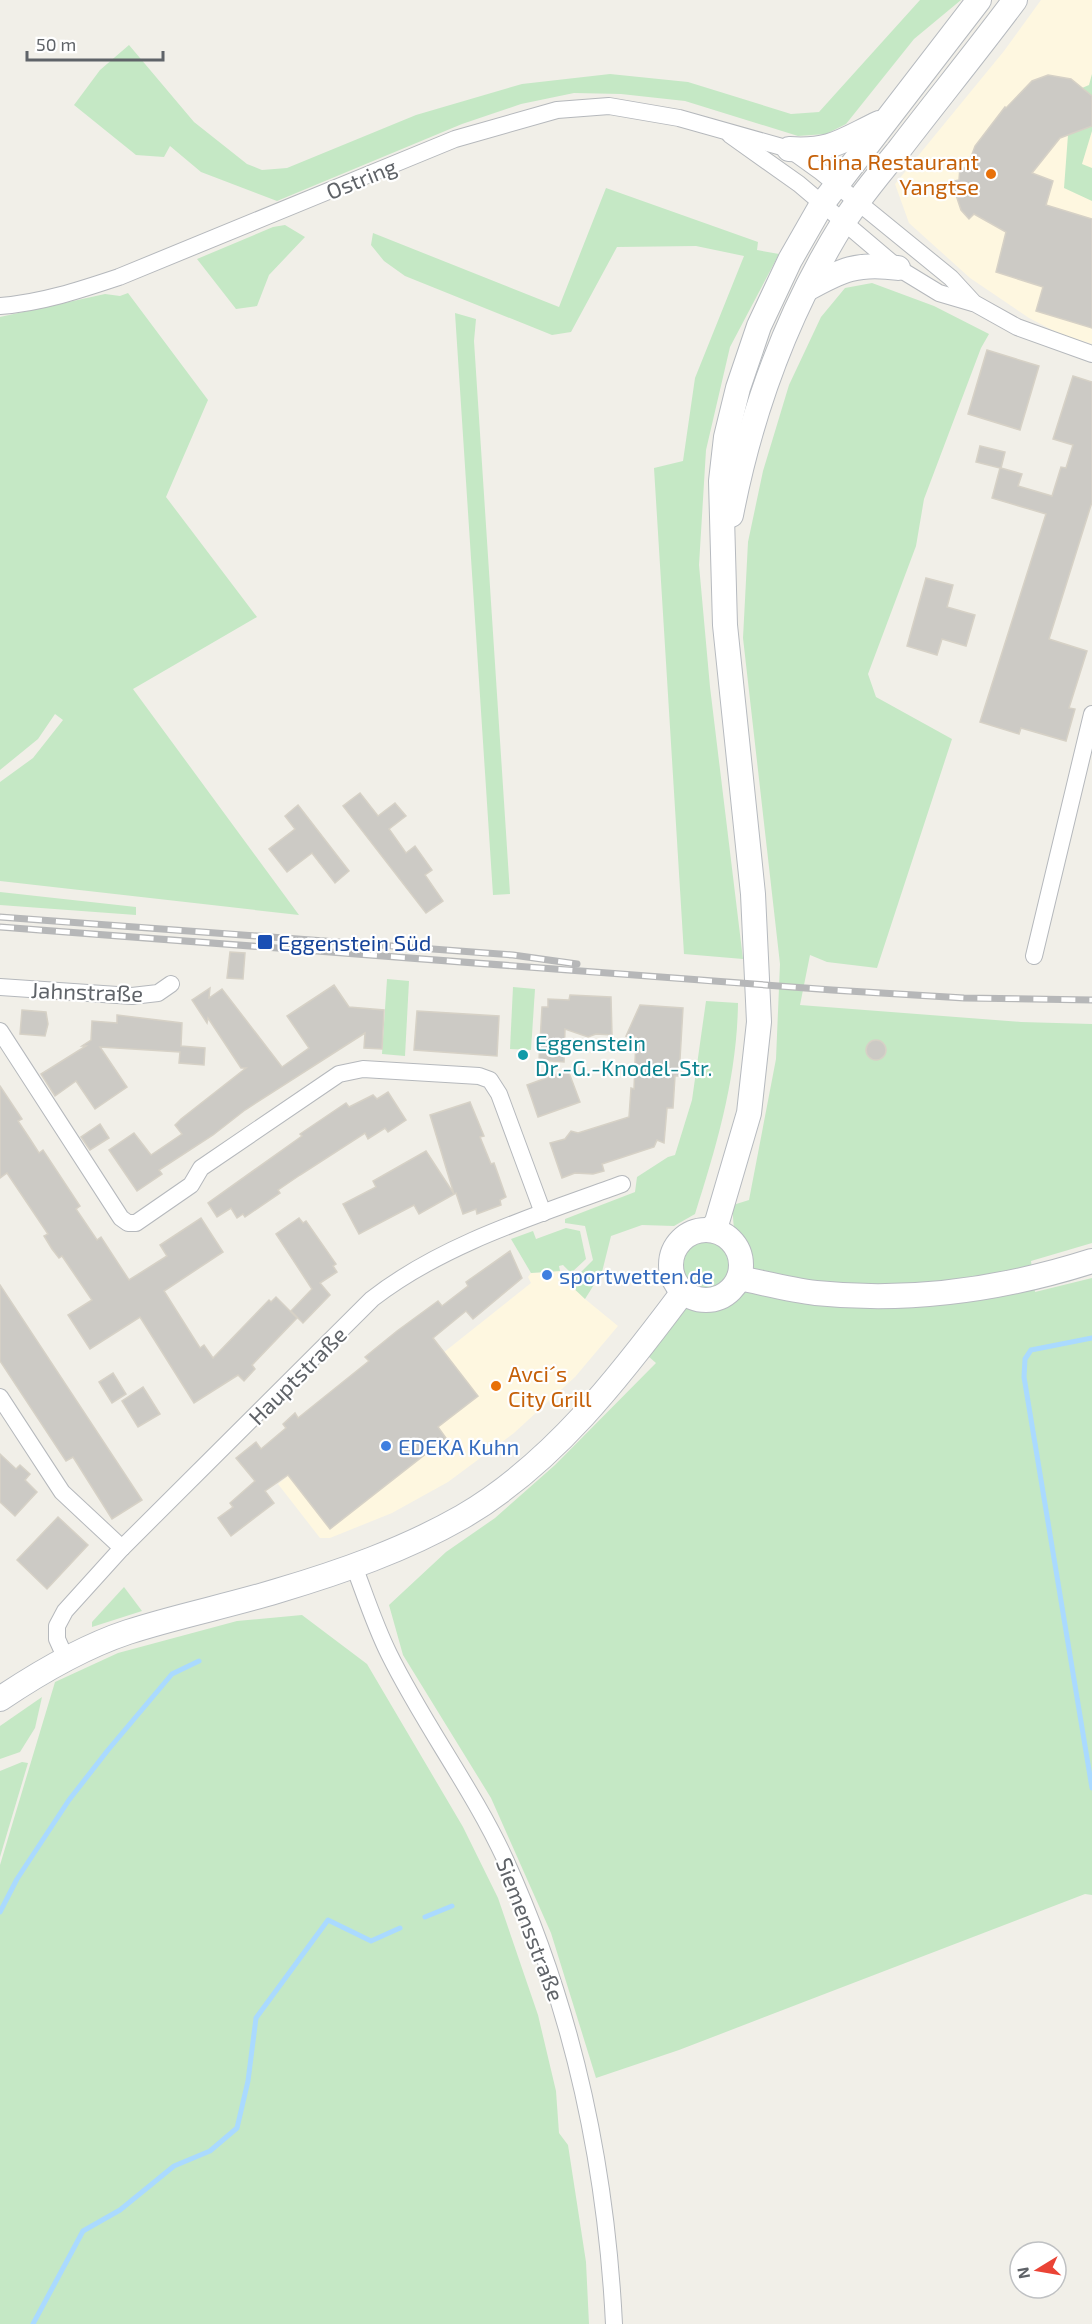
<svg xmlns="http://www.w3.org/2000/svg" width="1092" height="2324" font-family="'Exo 2',sans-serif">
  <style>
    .commercial { fill: #fef7e0 }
    .green { fill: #c5e8c5 }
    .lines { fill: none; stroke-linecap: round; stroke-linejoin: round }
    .stream { stroke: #aadaff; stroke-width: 5 }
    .building { fill: #cccac5; stroke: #d6d1c6; stroke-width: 1.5 }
    .street-casing { stroke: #b5b8bc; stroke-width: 18 }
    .secondary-casing { stroke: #b6babf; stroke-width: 26 }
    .street { stroke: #fff; stroke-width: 16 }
    .secondary { stroke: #fff; stroke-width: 24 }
    .rail-casing { stroke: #b6b7b8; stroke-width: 7 }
    .rail { stroke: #fff; stroke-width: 4.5; stroke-dasharray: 14; stroke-linecap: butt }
    .food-dot { fill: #e8710a; stroke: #fff; stroke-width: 2 }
    .transit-dot { fill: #1a4fb4; stroke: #fff; stroke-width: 2 }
    .culture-dot { fill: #0f9aa8; stroke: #fff; stroke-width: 2 }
    .shop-dot { fill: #3f7fe0; stroke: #fff; stroke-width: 2 }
    .labels { text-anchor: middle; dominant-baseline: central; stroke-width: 4.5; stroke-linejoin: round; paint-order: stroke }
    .food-label { font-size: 22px; fill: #c56008; stroke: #fff; text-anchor: end }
    .street-label { font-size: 22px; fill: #5f6368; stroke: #fff }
    .transit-label { font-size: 22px; fill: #164399; stroke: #fff; text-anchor: start }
    .culture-label { font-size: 22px; fill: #0d838f; stroke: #fff; text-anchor: start }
    .shop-label { font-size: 22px; fill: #366cbe; stroke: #fff; text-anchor: start }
  </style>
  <rect width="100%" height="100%" fill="#f1efe8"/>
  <!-- commercial -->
  <g class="commercial">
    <polygon points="1041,0 1092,0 1092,344 1060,334 1029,318 970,278 909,223 895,184 1004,51"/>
    <polygon points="560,1271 585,1299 618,1326 575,1377 514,1433 448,1482 392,1513 330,1538 320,1538 278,1484 531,1283 528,1277 531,1273"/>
  </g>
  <!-- green -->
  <g class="green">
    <polygon points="920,0 961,0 914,39 846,124 826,134 798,136 685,101 621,94 574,93 521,104 462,124 277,201 201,172 170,146 164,157 136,155 74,105 100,70 129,45 194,122 247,164 262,170 287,168 416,115 522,84 610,74 688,82 791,114 819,112"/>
    <polygon points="1092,74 1092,131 1082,164 1092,168 1092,201 1064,188 1068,135 1077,124 1082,88 1089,85"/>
    <polygon points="606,188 758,242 757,250 779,254 730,347 706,450 699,565 710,687 743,959 684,954 654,468 683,461 695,378 744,256 696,246 617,247 571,332 552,335 405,276 384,261 371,245 373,233 559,307"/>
    <polygon points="285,225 305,237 269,275 257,306 236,309 197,259 273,227"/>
    <path d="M872,283l62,23 55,28 -8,14 -57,151 -8,47 -48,128 8,23 76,42 -75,229 -50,-6 -17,-7 -10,50 221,17 71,2v219l-61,18 4,31 57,-14v617l-7,-1 -406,156 -83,28 -45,-145 -60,-135 -88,-143 -14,-50 57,-53 49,-34 60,-53 101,-102 -8,-7 39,-49 59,-15 16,3 4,-19c-4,-1 -11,-3 -14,-6 -16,-14 -20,-46 -19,-65l16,-5 27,-141 4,-95 -37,-326 5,-96 15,-71 26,-86 32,-68 24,-29z"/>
    <polygon points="128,293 208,400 166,497 257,617 133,689 299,915 0,881 0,782 33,758 63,720 55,714 38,739 0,770 0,317 105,294 120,296"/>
    <polygon points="455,313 476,319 474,341 510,894 493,895"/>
    <polygon points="0,892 136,907 136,915 0,905"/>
    <polygon points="387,979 409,981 405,1056 382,1054"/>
    <polygon points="513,987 535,989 531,1050 510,1049"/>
    <path d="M706,1001l32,2c-1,74 -21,142 -43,211l-21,12 -32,-1 -31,11 -9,36 -17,27 -16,-15 24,-24 -8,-34 -20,-3v-4l70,-27 2,-15 31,-20 7,-2 17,-55z"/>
    <polygon points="566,1228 580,1231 586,1259 571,1273 563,1265 559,1266 560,1271 531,1273 511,1239 533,1231 536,1239"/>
    <circle cx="706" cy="1265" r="24"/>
    <polygon points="124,1587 142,1611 92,1627 92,1622"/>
    <polygon points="302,1615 367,1664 463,1827 498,1898 538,2015 556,2091 559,2133 568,2145 586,2262 589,2324 0,2324 0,1865 55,1682 118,1653 237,1621"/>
    <polygon points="42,1697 35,1728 20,1752 0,1759 0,1726"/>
    <polygon points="22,1762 28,1763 0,1857 0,1771"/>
  </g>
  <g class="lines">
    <!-- stream -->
    <g class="stream">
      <polyline points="1092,1338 1031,1350 1025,1359 1024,1377 1092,1788"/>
      <polyline points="0,1912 17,1879 69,1800 108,1750 172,1674 199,1661"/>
      <polyline points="425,1917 452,1906"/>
      <polyline points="33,2324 83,2231 120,2210 174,2166 210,2151 237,2128 248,2081 256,2018 328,1920 371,1941 400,1928"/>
    </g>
  </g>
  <!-- building -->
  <g class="building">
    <polygon points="1048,75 1071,79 1092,96 1092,126 1060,138 1032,173 1053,181 1046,205 1092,219 1092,328 1036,311 1043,287 996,272 1006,232 974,214 969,219 961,210 956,195 954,181 959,180 960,167 967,168 975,146 1005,107 1006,108 1032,81"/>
    <polygon points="987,350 1039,366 1020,430 968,414"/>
    <polygon points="1073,376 1092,382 1092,502 1049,639 1087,651 1069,708 1075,709 1066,741 1021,728 1019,734 980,722 1046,514 992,498 1000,468 976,462 980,446 1005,452 1001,468 1022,474 1018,486 1052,496 1061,467 1066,468 1073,445 1053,439"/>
    <polygon points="926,578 953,585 947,607 975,615 966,646 942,639 937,655 907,646"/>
    <polygon points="360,793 378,816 395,803 406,816 389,829 406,853 415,846 432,870 425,875 443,901 426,913 343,806"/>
    <polygon points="298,805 349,871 335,883 312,853 287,872 269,849 295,829 285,816"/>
    <polygon points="230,952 245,953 243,979 227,978"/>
    <polygon points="334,985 349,1007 384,1010 382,1049 364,1048 365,1033 245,1110 213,1135 159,1170 162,1174 137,1191 109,1150 134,1133 151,1155 182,1134 175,1125 181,1119 246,1068 241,1068 208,1018 207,1023 192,1000 210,988 209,998 222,989 282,1067 309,1048 287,1016"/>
    <polygon points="570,995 611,997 612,1035 596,1034 588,1037 565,1029 564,1062 539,1060 542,1007 548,1007 548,999 569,1000"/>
    <polygon points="640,1005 683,1008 679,1076 675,1076 673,1108 667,1108 664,1143 657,1140 654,1147 602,1164 604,1171 593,1174 575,1173 562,1178 550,1143 565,1139 571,1131 578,1133 629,1117 631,1088 634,1089 636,1037 626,1036"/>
    <polygon points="22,1010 46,1012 48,1024 45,1036 20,1034"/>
    <polygon points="417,1011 499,1016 497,1056 414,1050"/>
    <polygon points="117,1015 182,1023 181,1046 205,1048 204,1065 179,1063 180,1052 100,1047 127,1087 95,1109 76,1081 55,1096 41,1074 86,1046 82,1046 91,1040 92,1021 117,1023"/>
    <circle cx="876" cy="1050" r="10"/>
    <polygon points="568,1070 580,1102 538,1117 527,1085"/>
    <polygon points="0,1086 22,1119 18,1121 30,1139 39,1153 43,1150 80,1206 76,1209 97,1240 101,1237 129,1280 167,1256 160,1245 201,1218 223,1252 164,1291 200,1348 204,1345 213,1358 269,1300 271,1302 276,1297 297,1318 252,1365 255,1369 244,1381 238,1375 194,1403 140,1317 90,1349 68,1315 92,1300 62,1256 59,1258 52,1249 44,1236 48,1234 7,1173 0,1178"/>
    <polygon points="388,1092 406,1120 388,1132 385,1128 368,1139 365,1133 300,1175 278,1190 280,1193 245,1217 243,1214 237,1218 231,1208 217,1217 208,1203 302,1136 300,1134 346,1103 349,1107 373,1095 377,1099"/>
    <polygon points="470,1102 484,1136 480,1137 491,1164 494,1163 506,1197 500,1200 501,1205 477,1214 476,1209 463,1214 456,1193 419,1214 414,1205 359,1234 343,1204 376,1187 373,1181 426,1151 454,1194 430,1115"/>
    <polygon points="100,1124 109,1138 90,1150 81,1137"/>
    <polygon points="299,1218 303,1223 306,1221 336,1264 333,1266 337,1272 320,1283 330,1295 303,1323 291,1311 312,1289 276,1234"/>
    <polygon points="510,1251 522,1278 473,1319 466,1311 433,1338 478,1396 438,1427 446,1438 330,1529 288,1475 265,1491 274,1503 231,1536 218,1518 233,1507 230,1503 255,1481 236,1458 256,1442 261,1449 286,1428 283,1424 295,1413 298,1418 369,1361 365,1357 397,1331 438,1301 442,1306 468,1286 466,1282"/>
    <polygon points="0,1285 142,1500 112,1519 73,1457 66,1461 0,1361"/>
    <polygon points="113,1373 126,1394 112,1403 99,1382"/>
    <polygon points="143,1387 160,1414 138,1427 122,1401"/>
    <polygon points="0,1454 16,1469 20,1465 30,1474 25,1480 37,1492 15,1516 0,1502"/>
    <polygon points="58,1517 88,1545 47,1589 17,1560"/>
  </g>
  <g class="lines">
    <!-- street casing -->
    <g class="street-casing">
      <g id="street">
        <polyline points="730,135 799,184 898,268 939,293 973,303"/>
        <path d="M0,306c41,-3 80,-16 119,-29l336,-138 102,-29 52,-4 70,12 110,31 32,23 130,106 23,25 43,24 75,27"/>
        <polyline points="1034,956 1092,714"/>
        <polyline points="0,987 132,996 158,993 171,984"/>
        <polyline points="0,1031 121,1218 128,1223 136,1223 191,1185 201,1168 339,1074 363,1069 479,1076 490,1080 499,1094 543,1213"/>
        <polyline points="0,1397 62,1492 122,1548"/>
        <path d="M354,1566c11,29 21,60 35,88 35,71 83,134 116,205 67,147 101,304 109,465"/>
        <path d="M66,1659l-9,-20v-13l8,-15 57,-63 250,-249c72,-56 166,-84 250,-115"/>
      </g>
    </g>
    <!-- secondary casing -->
    <g class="secondary-casing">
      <g id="secondary">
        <path d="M789,149c42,3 54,-9 90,-26"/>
        <path d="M807,289c34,-19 51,-27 91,-21"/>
        <path d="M731,515c20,-103 56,-202 112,-292 16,-25 36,-49 55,-72 39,-51 79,-100 117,-151"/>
        <circle cx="706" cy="1265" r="35"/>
        <polyline points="711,1230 717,1222 749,1113 759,1022 753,894 725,625 721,481 726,437 738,388 759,326 790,260 822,204 979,0"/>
        <path d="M739,1278c25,5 51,12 77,15 95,10 185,-3 276,-32"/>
        <path d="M0,1699c40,-27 83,-52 128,-67 49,-16 100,-26 149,-41 64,-19 127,-41 185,-74 91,-53 159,-142 221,-225"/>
      </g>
    </g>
    <!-- street -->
    <use href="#street" class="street"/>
    <!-- secondary -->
    <use href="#secondary" class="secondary"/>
    <!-- rail casing -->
    <g class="rail-casing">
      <g id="rail">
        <polyline points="0,917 513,955 577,964"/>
        <polyline points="0,927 832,990 964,998 1092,1000"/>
      </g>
    </g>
    <!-- rail -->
    <use href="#rail" class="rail"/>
  </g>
  <!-- markers -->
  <g class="food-dot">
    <circle cx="991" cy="174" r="6"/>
    <circle cx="496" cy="1386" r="6"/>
  </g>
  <rect class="transit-dot" x="257" y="934" width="16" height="16" rx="3"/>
  <circle class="culture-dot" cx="523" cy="1055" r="6"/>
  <g class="shop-dot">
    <circle cx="547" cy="1275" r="6"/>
    <circle cx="386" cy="1446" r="6"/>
  </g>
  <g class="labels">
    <!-- food labels -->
    <g class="food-label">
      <text x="979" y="161">China Restaurant<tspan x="979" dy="25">Yangtse</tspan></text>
      <text x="508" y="1373" text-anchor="start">Avci´s<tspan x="508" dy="25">City Grill</tspan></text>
    </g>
    <!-- street labels -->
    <g class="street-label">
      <text transform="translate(361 178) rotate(-22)">Ostring</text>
      <text transform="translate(87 991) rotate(2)">Jahnstraße</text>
      <text transform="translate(297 1375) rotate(-45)">Hauptstraße</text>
      <text transform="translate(531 1929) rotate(69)">Siemensstraße</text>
    </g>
    <!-- transit labels -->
    <g class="transit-label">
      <text x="278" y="942">Eggenstein Süd</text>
    </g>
    <!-- culture labels -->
    <g class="culture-label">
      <text x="535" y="1042">Eggenstein<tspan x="535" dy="25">Dr.-G.-Knodel-Str.</tspan></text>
    </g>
    <!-- shop labels -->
    <g class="shop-label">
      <text x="559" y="1275">sportwetten.de</text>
      <text x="398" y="1446">EDEKA Kuhn</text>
    </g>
  </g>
  <!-- north arrow -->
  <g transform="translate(1038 2270) rotate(259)"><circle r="28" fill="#ffffff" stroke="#bfc1c3" stroke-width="1.5"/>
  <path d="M0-4.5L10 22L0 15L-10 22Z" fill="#ea4335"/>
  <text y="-9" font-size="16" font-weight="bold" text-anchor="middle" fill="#5f6368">N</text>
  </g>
  <!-- scale -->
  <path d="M27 51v9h136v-9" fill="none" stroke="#5f6368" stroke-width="3"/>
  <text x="36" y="51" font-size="18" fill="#5f6368" stroke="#ffffff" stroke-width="4.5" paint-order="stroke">50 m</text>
</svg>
